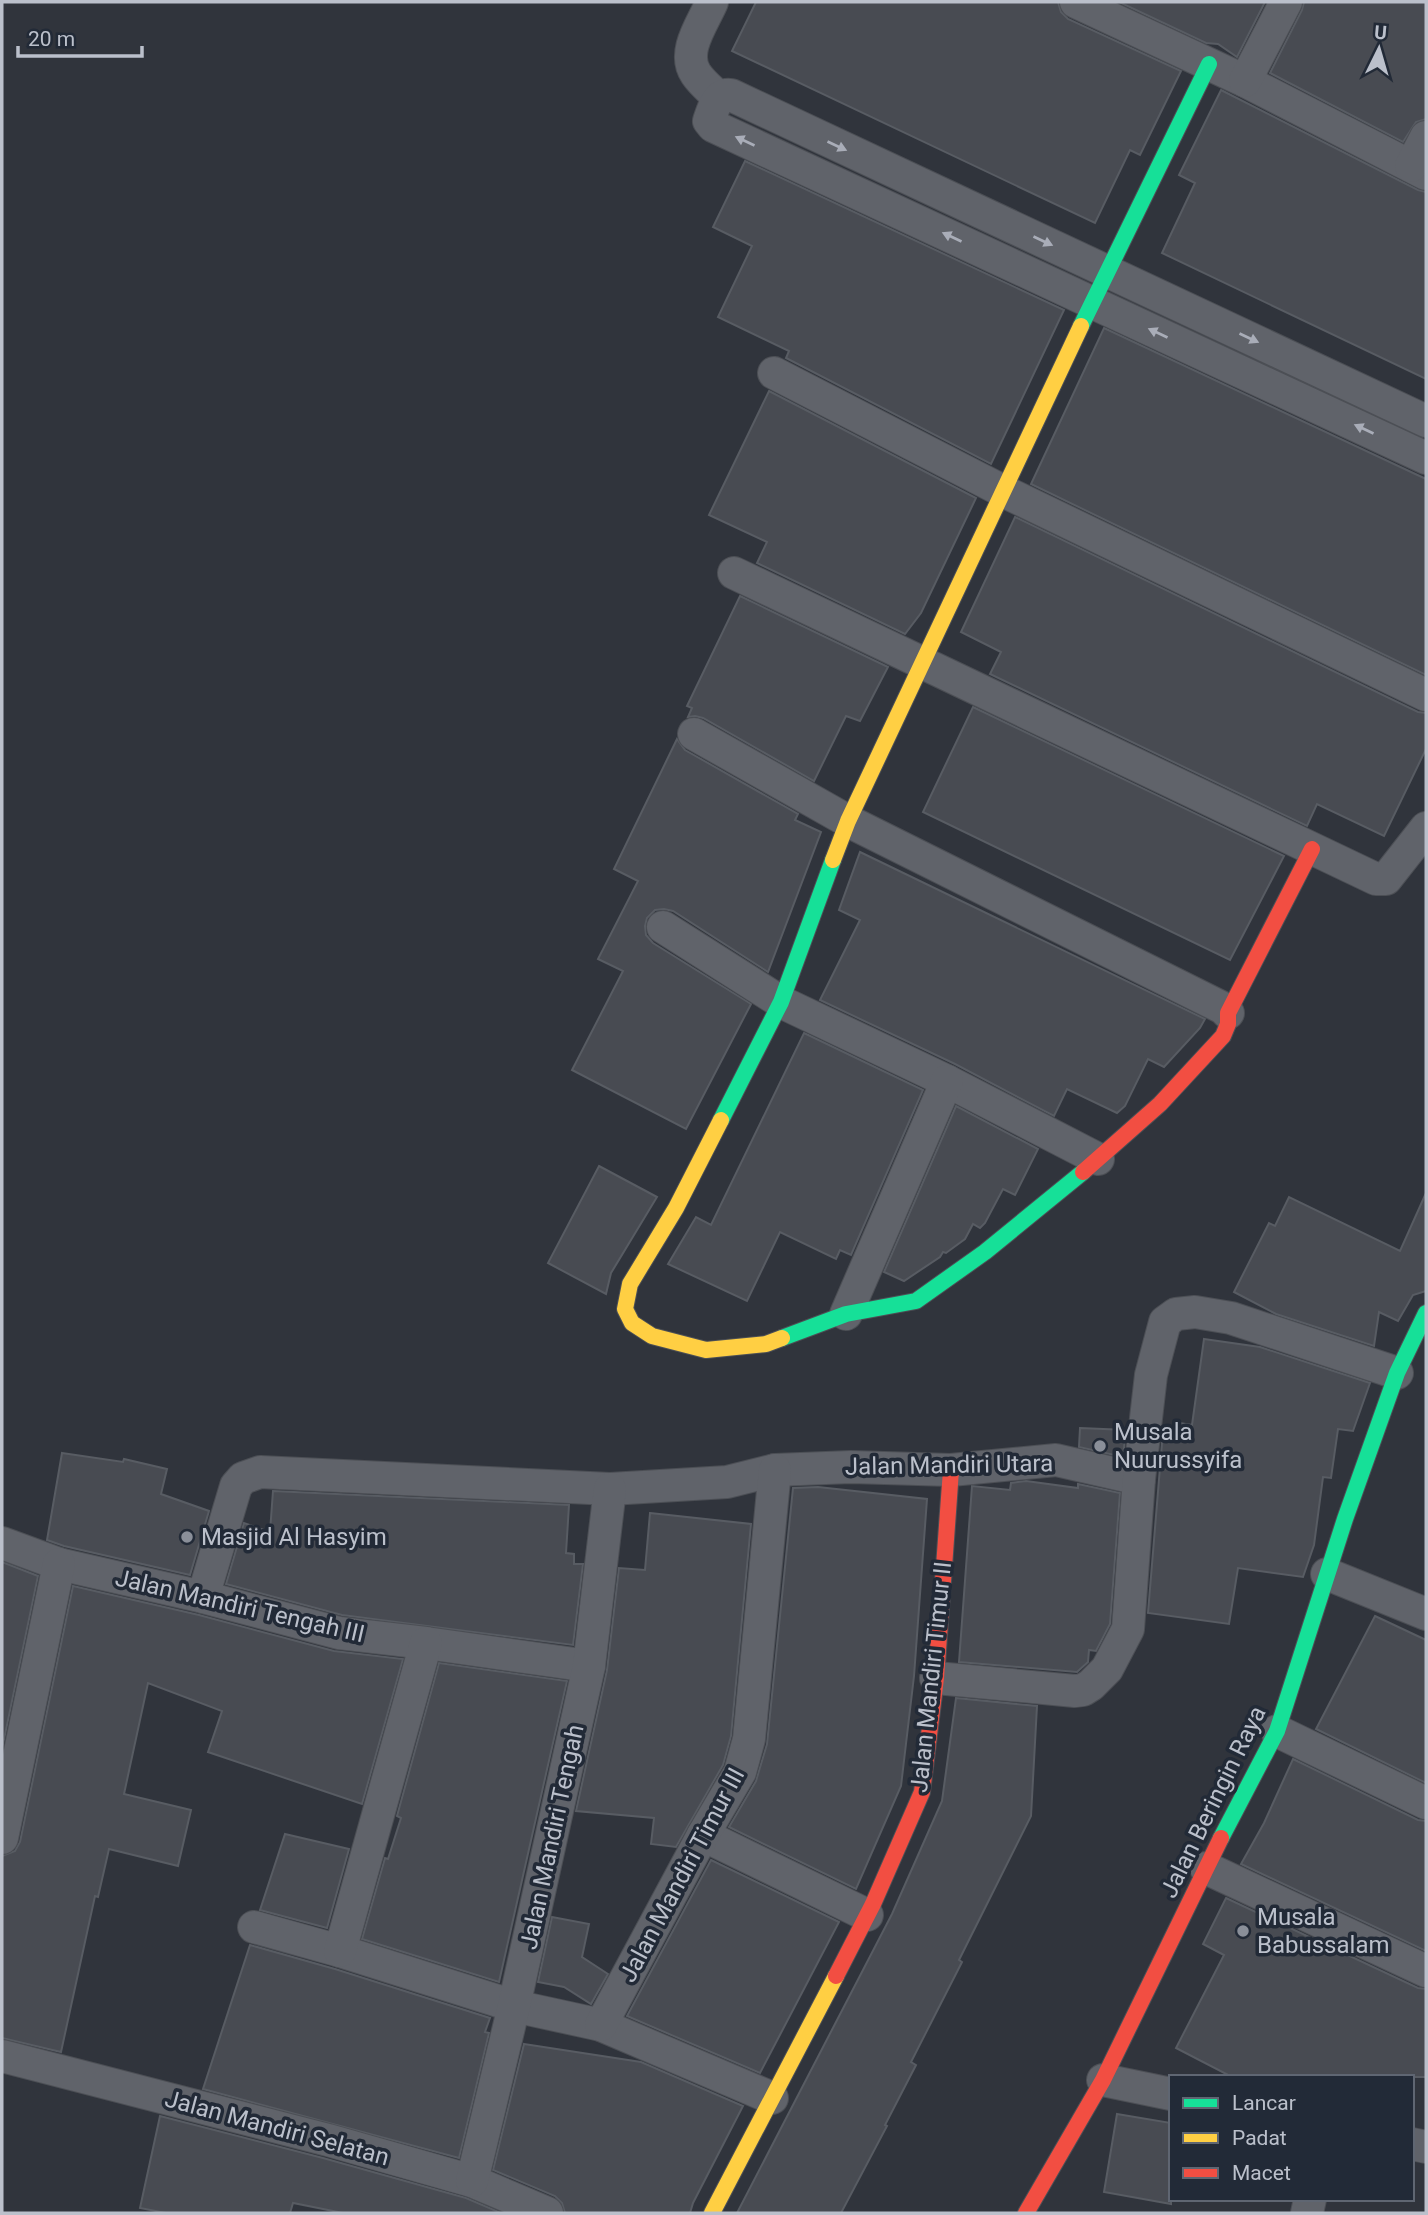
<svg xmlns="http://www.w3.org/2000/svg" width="1428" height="2215" font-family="Roboto,sans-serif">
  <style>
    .building { fill: #484b52; stroke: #585c63; stroke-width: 2 }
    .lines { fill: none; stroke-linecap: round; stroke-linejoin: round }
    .street-casing { stroke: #4c4f55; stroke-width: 34 }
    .fast-casing { stroke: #4c4f55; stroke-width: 18 }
    .slow-casing { stroke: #4c4f55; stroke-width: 18 }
    .jam-casing { stroke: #4c4f55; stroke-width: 18 }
    .street { stroke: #60636a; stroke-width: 32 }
    .fast { stroke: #16e098; stroke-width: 16 }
    .slow { stroke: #ffcf43; stroke-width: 16 }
    .jam { stroke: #f24e42; stroke-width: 16 }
    .oneway { fill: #a9adb8 }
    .poi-dot { fill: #8a8f99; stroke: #222a37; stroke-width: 2.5 }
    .labels { text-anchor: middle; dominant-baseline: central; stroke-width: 7; stroke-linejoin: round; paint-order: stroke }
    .poi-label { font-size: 24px; fill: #bbc0cb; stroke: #222a37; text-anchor: start }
    .street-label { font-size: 24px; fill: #bbc0cb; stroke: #222a37 }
  </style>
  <rect width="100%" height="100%" fill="#30343c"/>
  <!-- building -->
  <g class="building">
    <polygon points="756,2 1058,2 1061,12 1068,19 1181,71 1140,155 1130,150 1095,223 732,51"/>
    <polygon points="1119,2 1265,2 1237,57 1218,44 1206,43"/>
    <polygon points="1304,2 1426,2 1426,119 1416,122 1403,142 1270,73 1302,10"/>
    <polygon points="1221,90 1418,190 1426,192 1426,379 1162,253 1195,183 1179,175"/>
    <polygon points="745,161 1064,310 991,464 786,358 789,351 718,317 752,246 713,227"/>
    <polygon points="1104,328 1426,479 1426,675 1031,484"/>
    <polygon points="769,391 976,498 921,613 905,634 757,563 767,542 709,515"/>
    <polygon points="1015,517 1418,712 1426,713 1426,749 1384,836 1317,804 1307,826 990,674 1001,652 961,632"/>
    <polygon points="740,596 888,667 860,721 846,716 814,781 703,718 695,716 688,717 692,708 687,706"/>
    <polygon points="973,707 1284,856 1230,960 923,812"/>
    <polygon points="677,739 685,750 798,814 795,820 821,832 768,972 673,911 664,909 655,910 647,918 645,926 646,935 653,943 751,1004 686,1129 572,1070 623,971 598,959 638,881 614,869"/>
    <polygon points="860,852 1205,1019 1200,1028 1164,1067 1148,1059 1125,1106 1117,1113 1067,1089 1054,1116 955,1064 820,1000 860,920 839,910"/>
    <polygon points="804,1033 923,1090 851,1255 840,1250 836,1259 780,1232 747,1301 668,1264 696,1217 711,1225"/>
    <polygon points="956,1106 1038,1149 1015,1195 1003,1189 985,1223 980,1228 973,1224 965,1239 946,1253 943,1252 940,1257 904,1281 884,1272"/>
    <polygon points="599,1166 657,1197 611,1273 606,1294 548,1263"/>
    <polygon points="1426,1193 1426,1291 1413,1295 1398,1321 1379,1312 1374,1346 1276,1314 1234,1292 1269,1223 1275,1226 1289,1197 1400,1251"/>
    <polygon points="1204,1339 1260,1347 1370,1383 1353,1431 1338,1429 1331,1478 1323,1477 1314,1545 1303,1577 1238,1568 1229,1624 1148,1613 1163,1431 1177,1432 1179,1423 1192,1425"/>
    <polygon points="1080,1428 1126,1430 1123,1457 1079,1447"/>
    <polygon points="62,1453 123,1462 124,1459 167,1469 161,1494 209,1511 190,1575 64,1546 47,1540"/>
    <polygon points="1026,1481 1078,1488 1078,1484 1120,1493 1110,1624 1096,1651 1089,1650 1088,1662 1077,1672 959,1662 972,1486 1010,1490 1011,1483"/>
    <polygon points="818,1487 927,1499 914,1676 901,1786 856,1889 729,1827 756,1781 767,1744 793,1488"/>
    <polygon points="273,1491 569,1505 566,1553 574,1554 574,1564 583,1564 573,1645 342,1615 226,1584 244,1523 270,1532"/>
    <polygon points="650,1513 751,1524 731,1736 723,1765 676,1847 651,1844 654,1818 576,1811 607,1670 619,1568 645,1570"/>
    <polygon points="2,1562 38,1576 2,1749"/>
    <polygon points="73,1586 199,1615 334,1651 403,1659 362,1804 208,1752 222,1711 148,1683 124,1794 191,1810 178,1866 109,1849 98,1897 95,1896 61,2052 2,2038 2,1856 15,1851 20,1842"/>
    <polygon points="1375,1616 1426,1640 1426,1783 1316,1729"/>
    <polygon points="439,1663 567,1681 499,1982 362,1939 385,1858 388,1859 401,1818 397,1816"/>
    <polygon points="956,1698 1037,1706 1031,1816 959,1960 962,1962 911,2062 916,2065 885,2125 887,2126 841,2213 737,2213 892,1914 942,1801"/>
    <polygon points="1293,1759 1418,1820 1426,1821 1426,1951 1241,1864 1264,1823"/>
    <polygon points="285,1834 349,1849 327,1928 260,1910"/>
    <polygon points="711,1860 839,1922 760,2073 627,2016"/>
    <polygon points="1226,1898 1418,1988 1426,1989 1426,2077 1232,2077 1176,2048 1224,1955 1203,1944"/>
    <polygon points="552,1917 589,1924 582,1957 608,1974 591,2004 564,1987 538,1982"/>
    <polygon points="250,1945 335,1969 490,2018 485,2032 489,2033 459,2158 203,2089"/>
    <polygon points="524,2044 641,2062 743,2106 693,2203 690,2213 565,2213 562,2203 555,2196 493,2170"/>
    <polygon points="1117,2114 1171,2123 1171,2204 1104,2192"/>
    <polygon points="160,2116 323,2158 466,2198 501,2213 343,2213 293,2203 290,2213 166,2213 140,2208"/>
  </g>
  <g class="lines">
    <!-- street casing -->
    <g class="street-casing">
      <g id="street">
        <path d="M712,2c-9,21 -31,50 -16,72 6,9 15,16 23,24"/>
        <polyline points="1076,2 1245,81 1426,174"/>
        <polyline points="1245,81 1286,2"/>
        <polyline points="1411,166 1426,137"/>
        <polyline points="774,373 1003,491 1426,695"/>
        <path d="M1426,421l-695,-326c-14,-2 -18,14 -22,26l4,5 713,332"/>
        <polyline points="734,573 1376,879 1386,879 1426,828"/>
        <polyline points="694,734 848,821 1223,1008 1228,1013"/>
        <polyline points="663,927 781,1002 947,1081 1098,1159"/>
        <polyline points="846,1314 947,1081"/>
        <polyline points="2,1543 59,1564 203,1597 339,1633 426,1643 589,1666"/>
        <polyline points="1327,1574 1426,1614"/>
        <polyline points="203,1597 236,1486 243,1478 260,1472 610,1489 727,1482 775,1470 851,1467 951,1470 1056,1460 1139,1479"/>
        <polyline points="936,1678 1075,1691 1083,1690 1091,1685 1107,1669 1128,1629 1139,1479 1151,1375 1165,1322 1176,1314 1195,1312 1231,1318 1397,1373"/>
        <polyline points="1277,1731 1426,1803"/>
        <polyline points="703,1835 867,1915"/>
        <polyline points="2,1838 59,1564"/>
        <polyline points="1206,1868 1426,1971"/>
        <polyline points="254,1927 340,1951 514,2006 601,2025 772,2098"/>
        <polyline points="340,1951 426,1643"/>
        <polyline points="601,2025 703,1835 740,1772 749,1739 775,1470"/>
        <polyline points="2,2056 328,2140 472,2181 547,2213"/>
        <polyline points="1103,2080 1171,2094"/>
        <polyline points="1412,2144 1426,2147"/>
        <polyline points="472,2181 514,2006 589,1666 610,1489"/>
        <polyline points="1307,2213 1310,2199"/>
      </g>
    </g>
    <!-- fast casing -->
    <g class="fast-casing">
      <g id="fast">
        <polyline points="1081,326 1209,64"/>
        <polyline points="721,1120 781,1002 833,860"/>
        <polyline points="782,1338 846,1314 916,1301 985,1252 1083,1172"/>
        <polyline points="1221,1838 1277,1731 1345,1519 1397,1373 1426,1313"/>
      </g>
    </g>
    <!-- slow casing -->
    <g class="slow-casing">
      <g id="slow">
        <polyline points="833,860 848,821 1081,326"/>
        <polyline points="721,1120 676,1208 630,1284 625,1309 632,1323 652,1336 706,1350 766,1344 782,1338"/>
        <polyline points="712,2213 836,1976"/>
      </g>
    </g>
    <!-- jam casing -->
    <g class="jam-casing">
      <g id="jam">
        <polyline points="1083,1172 1160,1104 1223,1036 1228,1024 1228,1013 1312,849"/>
        <polyline points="836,1976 873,1904 922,1792 936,1678 951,1470"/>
        <polyline points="1026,2213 1103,2080 1221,1838"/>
      </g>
    </g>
    <!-- street -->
    <use href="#street" class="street"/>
    <!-- fast -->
    <use href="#fast" class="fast"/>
    <!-- slow -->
    <use href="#slow" class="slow"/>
    <!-- jam -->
    <use href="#jam" class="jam"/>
  </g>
  <!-- one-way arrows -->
  <defs><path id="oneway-solid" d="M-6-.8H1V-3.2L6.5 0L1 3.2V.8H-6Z" transform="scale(1.75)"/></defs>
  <g class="oneway">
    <use href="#oneway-solid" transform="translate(745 141) rotate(-155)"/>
    <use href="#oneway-solid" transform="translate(837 146) rotate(25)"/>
    <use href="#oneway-solid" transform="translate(952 237) rotate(-155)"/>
    <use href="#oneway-solid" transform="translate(1043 241) rotate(25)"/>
    <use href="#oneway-solid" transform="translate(1158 333) rotate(-155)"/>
    <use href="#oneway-solid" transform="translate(1249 338) rotate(25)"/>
    <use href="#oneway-solid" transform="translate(1364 429) rotate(-155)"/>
  </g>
  <!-- markers -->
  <g class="poi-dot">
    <circle cx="1100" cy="1446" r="7"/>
    <circle cx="187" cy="1537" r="7"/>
    <circle cx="1243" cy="1931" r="7"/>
  </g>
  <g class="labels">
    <!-- poi labels -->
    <g class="poi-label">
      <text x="1114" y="1432">Musala<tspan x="1114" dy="28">Nuurussyifa</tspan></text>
      <text x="201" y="1537">Masjid Al Hasyim</text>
      <text x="1257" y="1917">Musala<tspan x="1257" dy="28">Babussalam</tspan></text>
    </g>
    <!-- street labels -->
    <g class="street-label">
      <text transform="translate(949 1465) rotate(-1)">Jalan Mandiri Utara</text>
      <text transform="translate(240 1606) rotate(13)">Jalan Mandiri Tengah III</text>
      <text transform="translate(931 1677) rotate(-84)">Jalan Mandiri Timur II</text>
      <text transform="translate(1213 1802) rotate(-64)">Jalan Beringin Raya</text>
      <text transform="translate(552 1837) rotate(-78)">Jalan Mandiri Tengah</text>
      <text transform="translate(682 1875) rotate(-62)">Jalan Mandiri Timur III</text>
      <text transform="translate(277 2128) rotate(15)">Jalan Mandiri Selatan</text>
    </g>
  </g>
  <!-- border -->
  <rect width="1428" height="2215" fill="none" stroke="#bbc0cb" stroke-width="7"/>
  <!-- legend -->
  <rect x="1169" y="2075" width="245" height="126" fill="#222a37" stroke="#5f6672" stroke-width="2"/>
  <rect x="1183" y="2098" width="35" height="10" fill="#16e098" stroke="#5f6672" stroke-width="2"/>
  <text x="1232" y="2110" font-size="21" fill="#bbc0cb">Lancar</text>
  <rect x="1183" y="2133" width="35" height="10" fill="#ffcf43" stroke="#5f6672" stroke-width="2"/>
  <text x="1232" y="2145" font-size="21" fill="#bbc0cb">Padat</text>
  <rect x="1183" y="2168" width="35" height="10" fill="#f24e42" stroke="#5f6672" stroke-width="2"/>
  <text x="1232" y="2180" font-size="21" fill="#bbc0cb">Macet</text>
  <!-- north arrow -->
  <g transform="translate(1379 49) rotate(5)" stroke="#222a37" stroke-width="5" paint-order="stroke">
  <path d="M0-5L12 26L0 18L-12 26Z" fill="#bbc0cb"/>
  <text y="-10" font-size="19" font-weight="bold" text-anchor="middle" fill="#bbc0cb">U</text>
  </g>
  <!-- scale -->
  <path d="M18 46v10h124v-10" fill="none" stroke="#bbc0cb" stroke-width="3.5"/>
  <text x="28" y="46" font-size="21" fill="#bbc0cb" stroke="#222a37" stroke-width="5" paint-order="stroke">20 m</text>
</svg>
